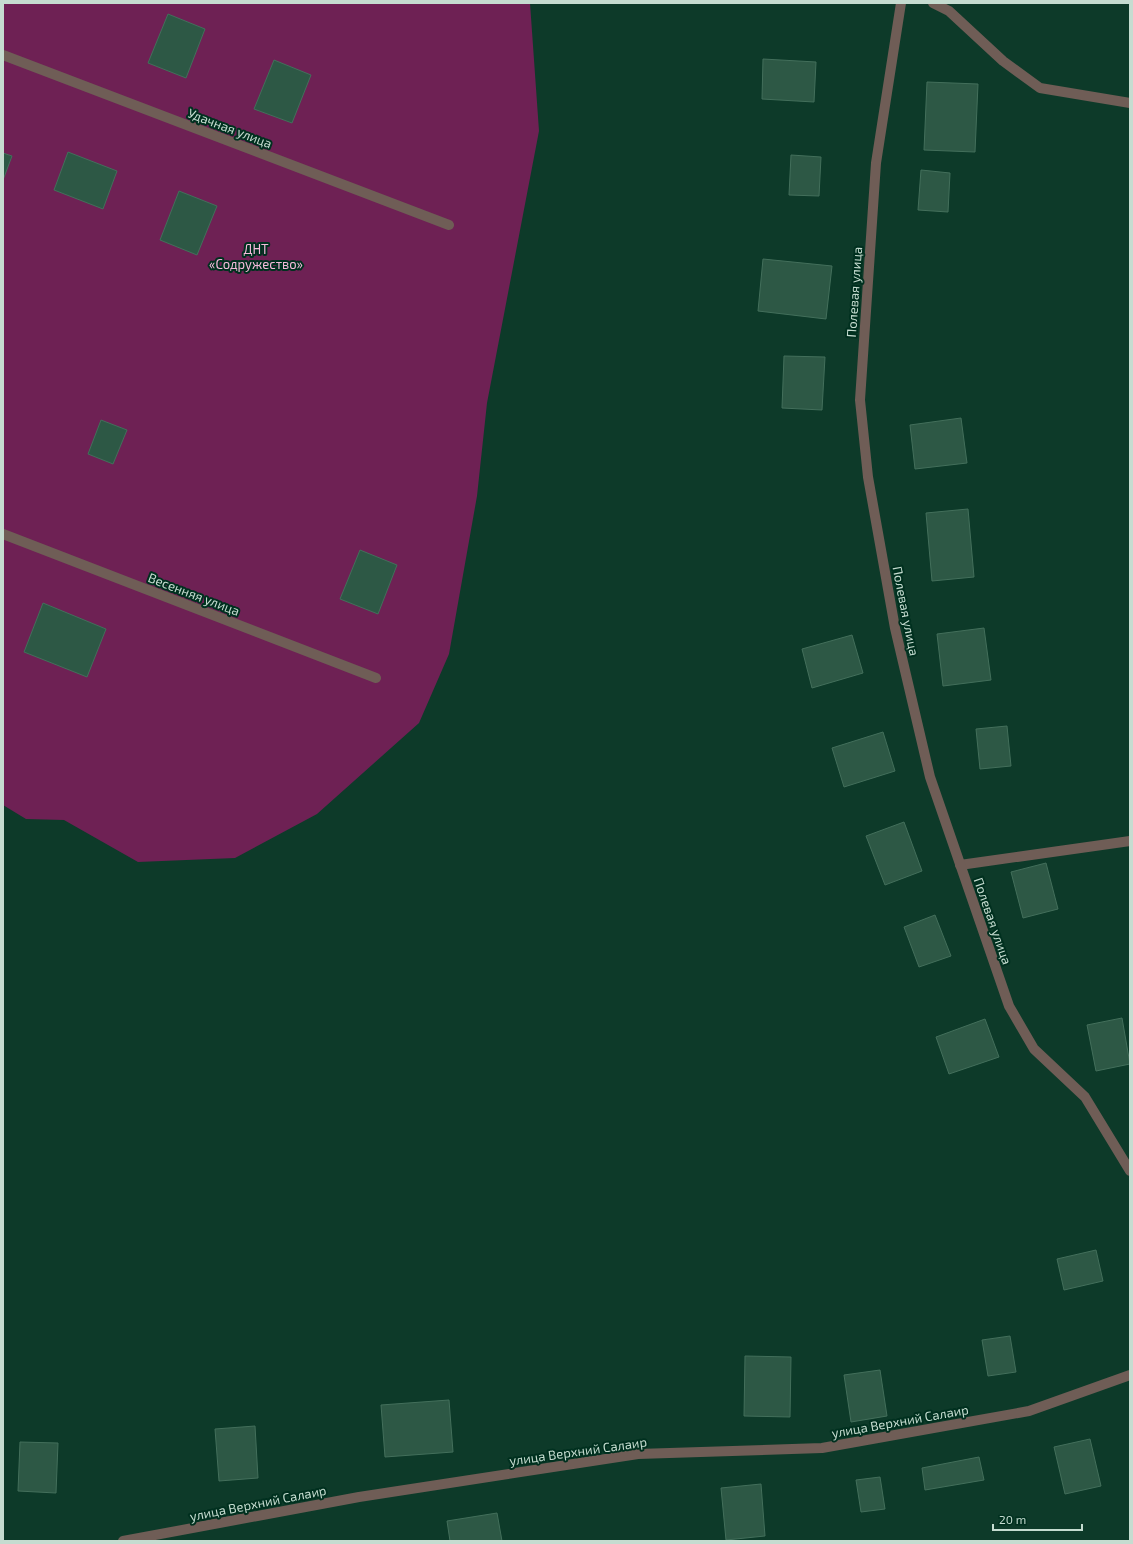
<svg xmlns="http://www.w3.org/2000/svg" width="1133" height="1544" font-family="'Exo 2',sans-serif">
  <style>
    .green { fill: #6e2154 }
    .building { fill: #2d5845; stroke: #436f5b }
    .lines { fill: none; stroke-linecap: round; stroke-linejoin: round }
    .service { stroke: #6f5d56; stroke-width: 10 }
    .minor { stroke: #6f5d56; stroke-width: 10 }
    .labels { text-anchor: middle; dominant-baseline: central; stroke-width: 4; stroke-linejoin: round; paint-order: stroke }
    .street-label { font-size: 13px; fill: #c5dcd0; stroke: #00301f }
    .park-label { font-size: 13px; fill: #f4badb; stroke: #00301f }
  </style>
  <rect width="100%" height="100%" fill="#0d3a29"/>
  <!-- green -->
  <polygon class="green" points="3,3 530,3 539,131 487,403 477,496 449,654 419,723 317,814 235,858 138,862 64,820 26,819 3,805"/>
  <!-- building -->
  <g class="building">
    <polygon points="168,14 205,29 186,78 148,63"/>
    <polygon points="763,59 816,62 814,102 762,99"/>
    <polygon points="274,60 311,75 292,123 254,109"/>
    <polygon points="927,82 978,84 975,152 924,150"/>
    <polygon points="68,152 117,171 103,209 54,190"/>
    <polygon points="3,153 12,156 3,180"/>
    <polygon points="791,155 821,157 819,196 789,195"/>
    <polygon points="921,170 950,173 948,212 918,210"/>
    <polygon points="179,191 217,206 197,255 160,240"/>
    <polygon points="763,259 832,266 826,319 758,311"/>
    <polygon points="784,356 825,357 822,410 782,408"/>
    <polygon points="961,418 967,463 915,469 910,425"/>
    <polygon points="101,420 127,430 113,464 88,454"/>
    <polygon points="968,509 974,577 932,581 926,513"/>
    <polygon points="360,550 397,565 378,614 340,599"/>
    <polygon points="43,603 106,629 87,677 24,652"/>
    <polygon points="984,628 991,680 943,686 937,634"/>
    <polygon points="852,635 863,673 812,688 802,649"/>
    <polygon points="1007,726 1011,766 980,769 976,729"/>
    <polygon points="883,732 895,771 844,787 832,748"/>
    <polygon points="904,822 922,871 885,885 866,836"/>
    <polygon points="1046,863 1058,909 1023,918 1011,872"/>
    <polygon points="935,915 951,956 919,967 904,927"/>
    <polygon points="1122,1018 1130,1064 1096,1071 1087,1025"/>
    <polygon points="985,1019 999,1057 949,1074 936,1037"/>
    <polygon points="1096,1250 1103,1281 1064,1290 1057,1259"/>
    <polygon points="1010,1336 1016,1372 988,1376 982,1340"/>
    <polygon points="745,1356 791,1357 790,1417 744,1416"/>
    <polygon points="880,1370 887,1416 851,1422 844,1375"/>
    <polygon points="449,1400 453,1452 385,1457 381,1405"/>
    <polygon points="255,1426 258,1478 219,1481 215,1429"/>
    <polygon points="1090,1439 1101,1486 1065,1494 1054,1447"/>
    <polygon points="20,1442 58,1443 56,1493 18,1491"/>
    <polygon points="979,1457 984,1480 925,1490 922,1468"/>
    <polygon points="880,1477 885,1509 861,1512 856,1480"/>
    <polygon points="761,1484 765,1536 726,1540 721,1488"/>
    <polygon points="497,1513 502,1541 450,1541 447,1521"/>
  </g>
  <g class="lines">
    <!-- service -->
    <g class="service">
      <polyline points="933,3 949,11 1003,61 1040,88 1130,103"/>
      <polyline points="960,865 1130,841"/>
    </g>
    <!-- minor -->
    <g class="minor">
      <polyline points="901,3 876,163 860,400 868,477 895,628 930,777 1009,1006 1034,1049 1085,1097 1130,1171"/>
      <polyline points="3,55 449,225"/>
      <polyline points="3,534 376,678"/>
      <polyline points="123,1541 359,1497 638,1454 822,1448 1029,1411 1130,1375"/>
    </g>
  </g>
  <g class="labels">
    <!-- street labels -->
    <g class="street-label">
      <text transform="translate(230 128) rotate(21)">Удачная улица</text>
      <text transform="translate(854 292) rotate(-86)">Полевая улица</text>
      <text transform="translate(194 594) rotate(21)">Весенняя улица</text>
      <text transform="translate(906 611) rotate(79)">Полевая улица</text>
      <text transform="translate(993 921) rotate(71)">Полевая улица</text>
      <text transform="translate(900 1421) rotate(-10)">улица Верхний Салаир</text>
      <text transform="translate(578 1451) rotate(-8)">улица Верхний Салаир</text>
      <text transform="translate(258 1503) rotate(-11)">улица Верхний Салаир</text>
    </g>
    <!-- park labels -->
    <g class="park-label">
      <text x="256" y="249">ДНТ<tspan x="256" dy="15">«Содружество»</tspan></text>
    </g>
  </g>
  <!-- border -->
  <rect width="1133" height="1544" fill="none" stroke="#c5dcd0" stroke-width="8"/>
  <!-- scale -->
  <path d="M993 1524v6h89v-6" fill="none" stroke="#c5dcd0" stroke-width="2"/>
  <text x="999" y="1524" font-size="12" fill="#c5dcd0" stroke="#00301f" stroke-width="3" paint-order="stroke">20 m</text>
</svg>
